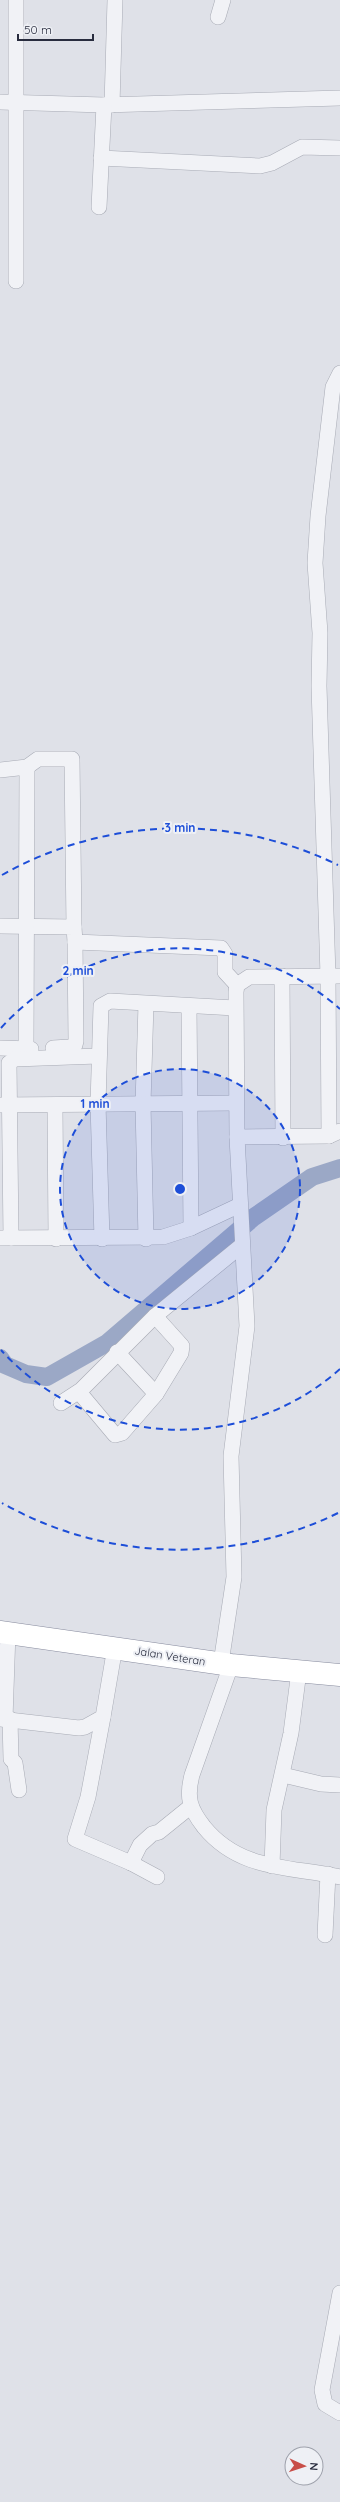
<svg xmlns="http://www.w3.org/2000/svg" width="340" height="2502" font-family="Quicksand,sans-serif">
  <style>
    .lines { fill: none; stroke-linecap: round; stroke-linejoin: round }
    .river { stroke: #9ba8c6; stroke-width: 18 }
    .minor-casing { stroke: #a8abb5; stroke-width: 16 }
    .highway-casing { stroke: #878b9e; stroke-width: 23 }
    .minor { stroke: #f1f2f6; stroke-width: 15 }
    .highway { stroke: #fff; stroke-width: 22 }
    .ring { fill: none; stroke: #1d4ed8; stroke-width: 2; stroke-dasharray: 7 5 }
    .labels { text-anchor: middle; dominant-baseline: central; stroke-width: 4; stroke-linejoin: round; paint-order: stroke }
    .street-label { font-size: 11px; fill: #282c3e; stroke: #eef0f5 }
    .centre { fill: #1d4ed8; stroke: #eef0f5; stroke-width: 2 }
    .ring-label { font-size: 12px; text-anchor: middle; font-weight: bold; fill: #1d4ed8; stroke: #eef0f5; stroke-width: 4; stroke-linejoin: round; paint-order: stroke }
  </style>
  <rect width="100%" height="100%" fill="#dfe1e8"/>
  <g class="lines">
    <!-- river -->
    <polyline class="river" points="0,1358 5,1365 26,1374 47,1377 107,1343 254,1217 312,1177 340,1168"/>
    <!-- minor casing -->
    <g class="minor-casing">
      <g id="minor">
        <polyline points="16,0 16,281"/>
        <polyline points="218,17 223,0"/>
        <polyline points="0,102 104,105 340,98"/>
        <polyline points="112,105 115,0"/>
        <polyline points="101,158 260,166 272,163 302,147 340,148"/>
        <polyline points="99,207 104,105"/>
        <polyline points="0,770 27,767 38,759 72,759 74,927"/>
        <polyline points="0,926 74,927 75,942 221,948 225,954 225,972 237,985"/>
        <polyline points="282,976 283,1138"/>
        <polyline points="146,1004 143,1104 146,1239"/>
        <polyline points="189,1006 191,1228"/>
        <polyline points="0,1048 31,1049"/>
        <polyline points="53,1048 70,1047 75,1045 76,1041 75,942"/>
        <polyline points="26,1049 27,767"/>
        <polyline points="0,1105 236,1103"/>
        <polyline points="55,1105 56,1239"/>
        <polyline points="329,1136 328,976 319,686 320,633 315,563 318,516 333,387 340,373"/>
        <polyline points="237,1137 329,1136 340,1131"/>
        <polyline points="0,1238 163,1237 191,1228 240,1205"/>
        <polyline points="11,1238 9,1063 15,1059 98,1056"/>
        <polyline points="102,1239 98,1104 101,1006 110,1001 235,1008"/>
        <polyline points="117,1352 156,1394"/>
        <polyline points="79,1392 115,1435 122,1433 156,1394 181,1353 182,1346 155,1316"/>
        <polyline points="61,1403 81,1390 155,1316 242,1245"/>
        <polyline points="221,1663 234,1577 231,1456 247,1326 237,1137 236,992 237,985 249,977 340,976"/>
        <path d="M231,1665l-39,110c-6,23 -2,34 12,52 36,44 85,39 136,50"/>
        <polyline points="103,1717 88,1797 75,1839 131,1863 157,1877"/>
        <polyline points="0,1719 79,1728 85,1727 103,1717 115,1647"/>
        <polyline points="5,1719 8,1632"/>
        <polyline points="10,1719 11,1759 15,1763 19,1790"/>
        <polyline points="283,1775 321,1784 340,1785"/>
        <polyline points="131,1863 140,1845 152,1834 159,1832 190,1807"/>
        <polyline points="272,1866 274,1810 291,1733 299,1671"/>
        <polyline points="325,1935 328,1874"/>
        <polyline points="340,2293 322,2390 325,2404 340,2413"/>
      </g>
    </g>
    <!-- highway casing -->
    <g class="highway-casing">
      <polyline id="highway" points="0,1632 231,1665 340,1675"/>
    </g>
    <!-- minor -->
    <use href="#minor" class="minor"/>
    <!-- highway -->
    <use href="#highway" class="highway"/>
  </g>
  <!-- distance rings -->
  <circle cx="180" cy="1189" r="120" fill="#1d4ed8" fill-opacity=".12"/>
  <g class="ring">
    <circle cx="180" cy="1189" r="120"/>
    <path d="M340 1369A241 241 0 0 1 1 1350M1 1028A241 241 0 0 1 340 1009"/>
    <path d="M338 1513A361 361 0 0 1 2 1503M2 875A361 361 0 0 1 338 865"/>
  </g>
  <g class="labels">
    <!-- street labels -->
    <g class="street-label">
      <text transform="translate(170 1656) rotate(9)">Jalan Veteran</text>
    </g>
  </g>
  <circle cx="180" cy="1189" r="6" class="centre"/>
  <g class="ring-label">
    <text x="180" y="832">3 min</text>
    <text x="78" y="975">2 min</text>
    <text x="95" y="1108">1 min</text>
  </g>
  <!-- north arrow -->
  <g transform="translate(304 2466) rotate(93)"><circle r="19" fill="#eef0f5" stroke="#9fa2ac"/>
  <path d="M0-3L7 15L0 10L-7 15Z" fill="#c84e48"/>
  <text y="-6" font-size="11" font-weight="bold" text-anchor="middle" fill="#282c3e">N</text>
  </g>
  <!-- scale -->
  <path d="M18 34v6h75v-6" fill="none" stroke="#282c3e" stroke-width="2"/>
  <text x="24" y="34" font-size="12" fill="#282c3e" stroke="#eef0f5" stroke-width="3" paint-order="stroke">50 m</text>
</svg>
